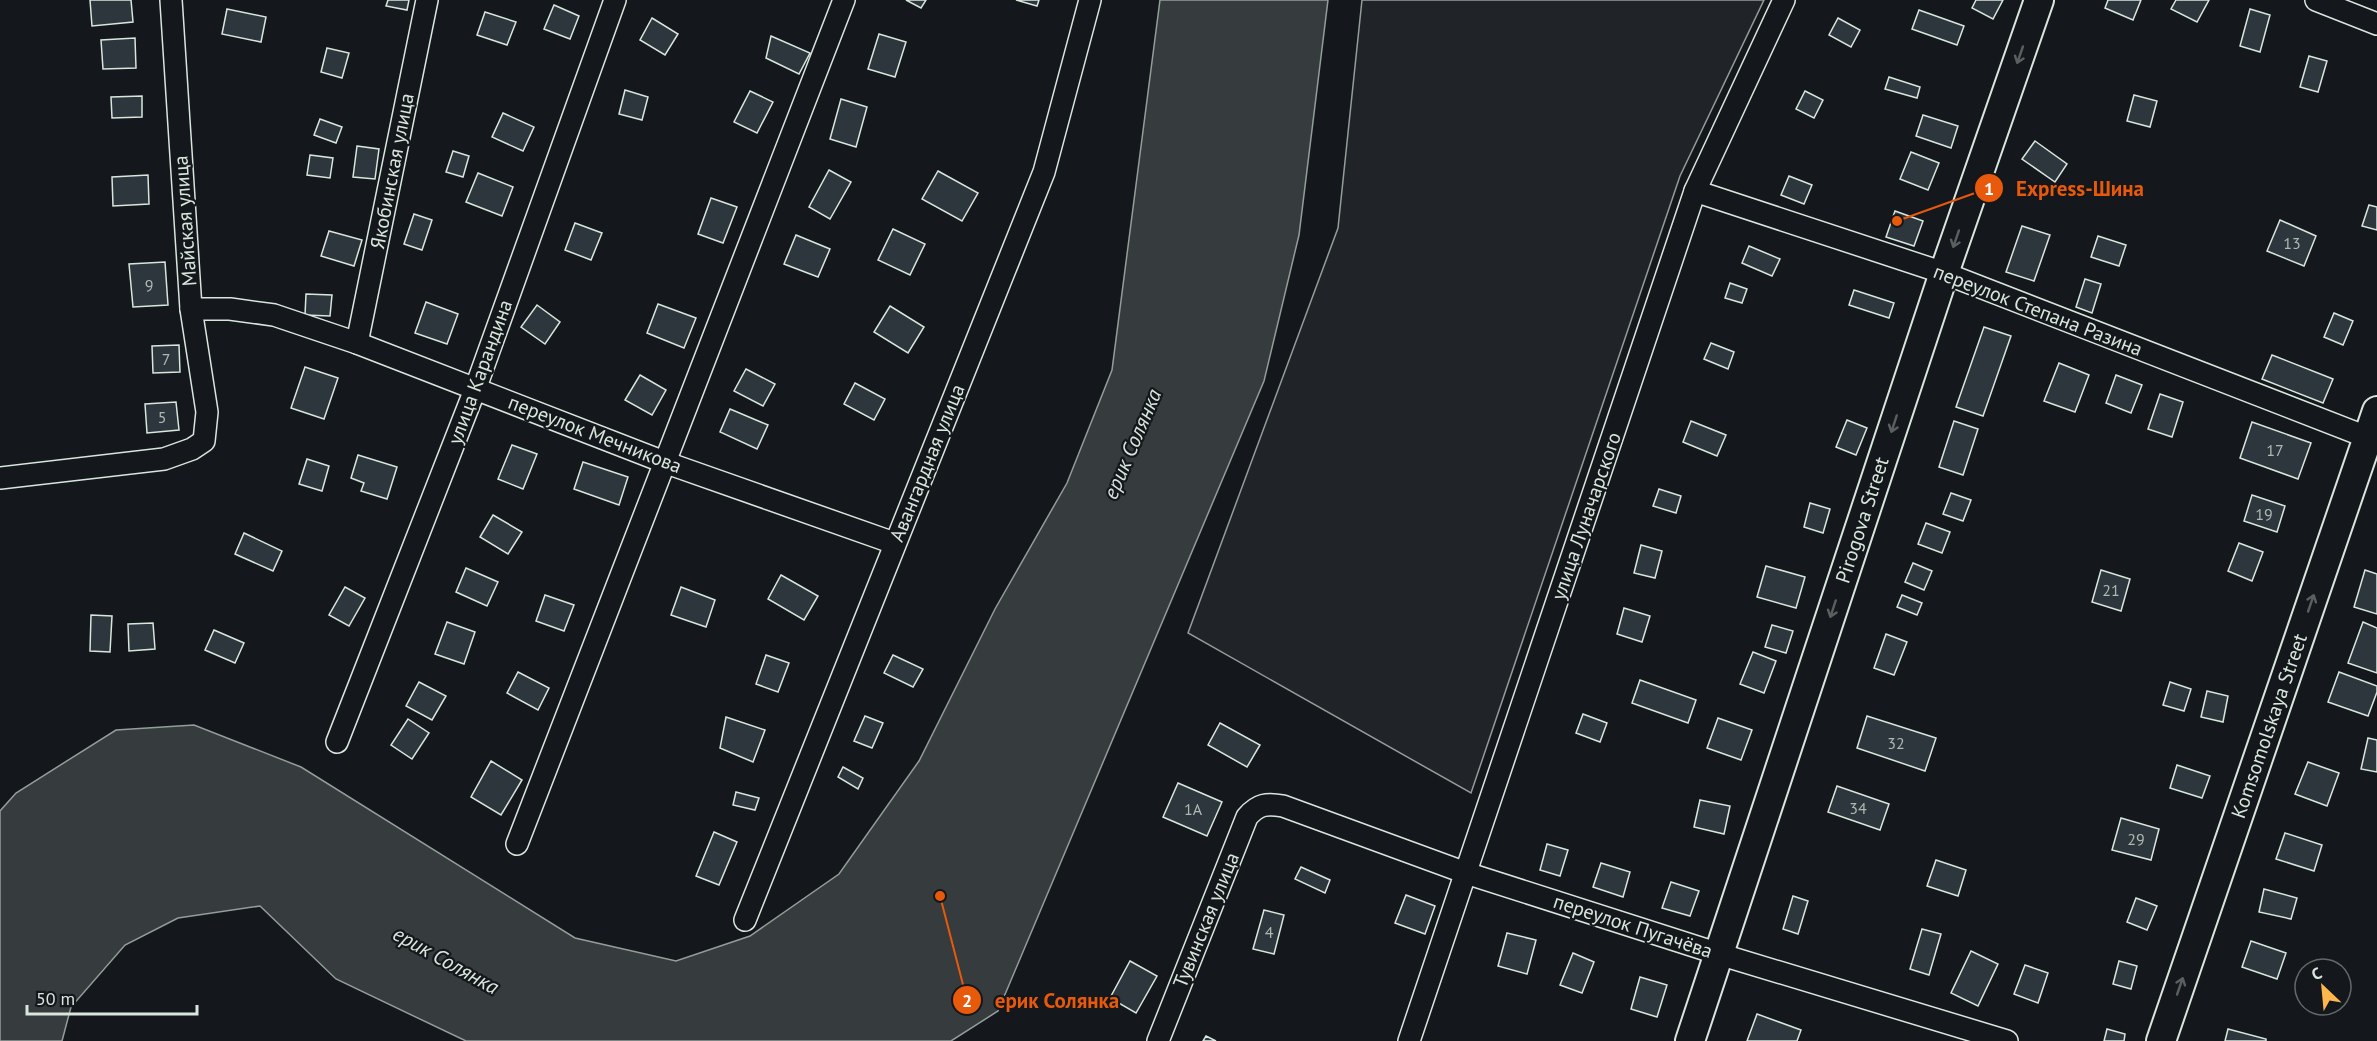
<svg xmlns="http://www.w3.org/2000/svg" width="2377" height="1041" font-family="'PT Sans',sans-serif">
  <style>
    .green { fill: #202428; stroke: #939e99; stroke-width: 1.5 }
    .water { fill: #363b3e; stroke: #939e99; stroke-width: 1.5 }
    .building { fill: #2c363c; stroke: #d8e6dc; stroke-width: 1.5 }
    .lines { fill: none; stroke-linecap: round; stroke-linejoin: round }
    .street-casing { stroke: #d8e6dc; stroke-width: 24 }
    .secondary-casing { stroke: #d8e6dc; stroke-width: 32 }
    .street { stroke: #14181c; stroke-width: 21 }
    .secondary { stroke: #14181c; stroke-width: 28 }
    .oneway { stroke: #59605f }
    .labels { text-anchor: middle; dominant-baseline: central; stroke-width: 4.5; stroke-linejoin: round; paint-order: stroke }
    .number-label { font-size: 16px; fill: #adbab4 }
    .street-label { font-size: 20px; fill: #d8e6dc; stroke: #14181c }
    .water-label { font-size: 21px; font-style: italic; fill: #d8e6dc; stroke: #14181c }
    .leader { fill: none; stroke: #e8590c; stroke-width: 2 }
    .callout-dot { fill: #e8590c; stroke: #14181c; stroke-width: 2 }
    .mark-label { font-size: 18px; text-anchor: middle; font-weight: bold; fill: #fff }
    .callout-label { font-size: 21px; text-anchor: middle; font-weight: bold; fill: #e8590c; stroke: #14181c; stroke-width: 4.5; stroke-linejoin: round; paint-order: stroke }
  </style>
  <rect width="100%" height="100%" fill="#14181c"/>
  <!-- green -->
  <polygon class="green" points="1362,0 1764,0 1680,176 1471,793 1188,633 1338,228"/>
  <!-- water -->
  <polygon class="water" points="1160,0 1328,0 1299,235 1264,381 998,1011 951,1041 466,1041 336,979 260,906 178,918 125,945 71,1007 62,1041 0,1041 0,811 16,793 116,730 194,725 301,767 575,938 676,961 750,936 839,874 919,761 995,609 1067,483 1112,370"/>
  <!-- building -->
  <g class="building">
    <polygon points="90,0 131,0 133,22 92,26"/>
    <polygon points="388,0 409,0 407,10 386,6"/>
    <polygon points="906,0 926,0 921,8"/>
    <polygon points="1016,0 1039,0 1037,6"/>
    <polygon points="1976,0 2003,0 1993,19 1972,8"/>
    <polygon points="2108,0 2141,0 2133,20 2105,8"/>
    <polygon points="2176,0 2209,0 2197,22 2171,9"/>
    <polygon points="554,5 579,16 570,39 544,29"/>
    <polygon points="227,9 266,17 261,42 222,34"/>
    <polygon points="2250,9 2270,15 2260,52 2240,46"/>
    <polygon points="1919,10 1964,26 1957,45 1912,29"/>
    <polygon points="485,12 516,22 507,45 477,35"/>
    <polygon points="652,18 678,34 665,55 640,40"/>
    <polygon points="1838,18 1860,30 1851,47 1829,35"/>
    <polygon points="879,34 906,42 895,77 868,69"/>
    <polygon points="771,36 810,53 799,74 766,58"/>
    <polygon points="135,38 136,68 103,69 101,40"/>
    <polygon points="327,48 349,53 342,78 321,72"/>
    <polygon points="2309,56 2327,61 2318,92 2300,87"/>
    <polygon points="1889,77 1920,87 1917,98 1885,89"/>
    <polygon points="625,90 648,97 642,120 619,114"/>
    <polygon points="750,91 773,102 757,133 734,122"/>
    <polygon points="1805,91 1823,100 1814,118 1796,109"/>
    <polygon points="2134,95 2157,101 2150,127 2127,121"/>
    <polygon points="142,96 142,117 112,118 111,97"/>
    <polygon points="841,99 867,107 856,147 830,139"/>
    <polygon points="503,113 534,127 523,151 492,137"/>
    <polygon points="1923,115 1958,126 1951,148 1916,136"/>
    <polygon points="320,119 342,127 336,143 314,135"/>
    <polygon points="2035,141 2067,164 2055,182 2022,159"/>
    <polygon points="357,146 379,149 375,179 353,177"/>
    <polygon points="453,151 469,156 463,177 446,172"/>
    <polygon points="1911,152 1939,163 1928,190 1900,179"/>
    <polygon points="310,155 333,158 330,178 307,175"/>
    <polygon points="829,170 851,182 830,219 809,207"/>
    <polygon points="938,171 978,193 962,221 922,199"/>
    <polygon points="478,173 513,187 502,216 466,202"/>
    <polygon points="148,175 149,204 113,206 112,177"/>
    <polygon points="1789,176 1812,185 1804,204 1781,195"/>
    <polygon points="711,198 737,207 723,243 698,234"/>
    <polygon points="2369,205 2377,207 2377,230 2362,226"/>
    <polygon points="1895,211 1923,221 1914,246 1886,237"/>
    <polygon points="414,214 432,220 422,250 404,244"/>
    <polygon points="2280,220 2316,236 2304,266 2267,251"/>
    <polygon points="575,223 602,233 591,260 565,250"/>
    <polygon points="2022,226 2050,235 2034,281 2006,272"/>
    <polygon points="893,229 925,244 910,275 878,260"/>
    <polygon points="329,231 362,240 354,266 321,256"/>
    <polygon points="796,235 830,249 818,277 784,264"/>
    <polygon points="2098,236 2126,245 2119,266 2091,257"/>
    <polygon points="1749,246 1780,259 1772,276 1742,263"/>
    <polygon points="165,262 168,305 133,307 129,264"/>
    <polygon points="2085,279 2101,284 2092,313 2076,307"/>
    <polygon points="1730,283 1747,289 1742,303 1725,298"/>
    <polygon points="1854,290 1894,303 1889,318 1849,305"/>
    <polygon points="306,294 332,295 330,316 305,315"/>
    <polygon points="426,302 458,314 447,344 415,333"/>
    <polygon points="658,304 696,318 684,348 647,333"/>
    <polygon points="537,305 560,322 545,344 521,327"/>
    <polygon points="890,306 924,327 908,353 874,332"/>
    <polygon points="2334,313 2353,321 2343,345 2324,337"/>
    <polygon points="1984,327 2011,336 1983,416 1956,407"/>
    <polygon points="1711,343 1734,352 1728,369 1704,359"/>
    <polygon points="179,345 180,372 153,373 152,346"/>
    <polygon points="2272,355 2333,379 2323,403 2262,379"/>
    <polygon points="2059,363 2089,375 2075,412 2044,401"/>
    <polygon points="305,367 338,378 324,419 291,408"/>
    <polygon points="746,369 775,384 763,406 734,391"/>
    <polygon points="640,375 666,390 652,415 625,400"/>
    <polygon points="2116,375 2142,385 2131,413 2106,403"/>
    <polygon points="855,383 885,399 874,420 844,404"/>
    <polygon points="2160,394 2183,402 2172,437 2148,429"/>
    <polygon points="176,402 179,430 147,433 145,404"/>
    <polygon points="730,409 768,425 757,449 720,432"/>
    <polygon points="1847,420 1867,428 1856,455 1836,447"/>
    <polygon points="1691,421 1726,435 1717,456 1683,442"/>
    <polygon points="1954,421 1978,429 1963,475 1939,467"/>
    <polygon points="2252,422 2311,443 2298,479 2240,458"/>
    <polygon points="512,445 537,454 523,489 498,479"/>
    <polygon points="358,455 397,467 387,499 361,491 364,483 351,478"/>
    <polygon points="307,459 329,466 322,491 299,484"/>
    <polygon points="583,462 628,477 619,505 574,489"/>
    <polygon points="1659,489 1681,496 1676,513 1653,506"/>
    <polygon points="1951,493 1971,500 1963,521 1943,514"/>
    <polygon points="2252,495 2285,506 2277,532 2244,521"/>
    <polygon points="1810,503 1830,509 1823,533 1804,527"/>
    <polygon points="493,515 522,532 508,554 480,537"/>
    <polygon points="1926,523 1950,532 1942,553 1918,544"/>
    <polygon points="244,533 282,551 273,571 235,554"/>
    <polygon points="2239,543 2263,552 2252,581 2228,571"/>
    <polygon points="1641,545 1662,551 1655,578 1634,573"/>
    <polygon points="1913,563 1932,571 1924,590 1905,582"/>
    <polygon points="1766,566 1805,577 1796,608 1757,597"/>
    <polygon points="466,568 498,582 487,606 456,592"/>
    <polygon points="2101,570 2130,579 2121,611 2092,602"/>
    <polygon points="2365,570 2377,574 2377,614 2354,607"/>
    <polygon points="781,575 818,596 804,620 768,599"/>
    <polygon points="345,587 365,598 349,626 329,615"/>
    <polygon points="681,587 715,600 706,627 671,615"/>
    <polygon points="545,595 574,605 564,631 536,621"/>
    <polygon points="1902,595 1922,603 1917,615 1897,607"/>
    <polygon points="1624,608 1650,616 1642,642 1617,634"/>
    <polygon points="91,615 112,616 110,652 90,651"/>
    <polygon points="447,622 475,632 464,664 435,654"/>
    <polygon points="2363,622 2377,628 2377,673 2348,663"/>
    <polygon points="153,623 155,649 129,651 128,624"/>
    <polygon points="1772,625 1793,631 1786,653 1765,647"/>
    <polygon points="214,630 244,643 235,663 205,650"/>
    <polygon points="1886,634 1907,642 1894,675 1874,668"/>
    <polygon points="1753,652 1776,661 1764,693 1740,684"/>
    <polygon points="766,655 789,663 778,692 756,684"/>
    <polygon points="893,655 923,669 913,687 884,673"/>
    <polygon points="518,672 549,688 538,710 507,693"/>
    <polygon points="2339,672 2377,686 2377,692 2368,716 2328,702"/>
    <polygon points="1640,680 1696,700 1688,723 1632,703"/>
    <polygon points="419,682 446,696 432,720 406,706"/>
    <polygon points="2170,682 2191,689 2184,711 2163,705"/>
    <polygon points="2207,691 2228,696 2223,722 2201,717"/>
    <polygon points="1583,714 1607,723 1600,742 1576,733"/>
    <polygon points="865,716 883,723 872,748 854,741"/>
    <polygon points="1867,716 1936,738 1925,771 1857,748"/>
    <polygon points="726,717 765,730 753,762 720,748"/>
    <polygon points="1718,718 1752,730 1741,760 1707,748"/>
    <polygon points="408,719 429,733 412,759 391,745"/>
    <polygon points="1220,723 1260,745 1247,767 1208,745"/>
    <polygon points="2368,738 2377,740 2377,772 2361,769"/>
    <polygon points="491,761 522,780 501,815 471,797"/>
    <polygon points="2308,762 2339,773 2327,806 2295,794"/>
    <polygon points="2177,765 2210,776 2202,798 2170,788"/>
    <polygon points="843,767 863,778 858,789 838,777"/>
    <polygon points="1178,783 1222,802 1207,836 1163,817"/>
    <polygon points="1837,786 1889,804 1880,830 1828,812"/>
    <polygon points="736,792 759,798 755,810 733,805"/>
    <polygon points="1700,800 1730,806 1724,834 1694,827"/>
    <polygon points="2121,818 2159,829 2151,860 2112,850"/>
    <polygon points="714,832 737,842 719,885 696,876"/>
    <polygon points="2285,833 2322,845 2314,871 2276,859"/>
    <polygon points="1547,844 1568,850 1560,876 1540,870"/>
    <polygon points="1936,860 1966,870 1958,896 1927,886"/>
    <polygon points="1601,863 1630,872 1623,897 1593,887"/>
    <polygon points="1301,867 1330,880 1325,893 1295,879"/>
    <polygon points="1671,882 1699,891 1690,916 1662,908"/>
    <polygon points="2264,889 2297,898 2291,919 2259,912"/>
    <polygon points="1406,895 1435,906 1425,934 1395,923"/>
    <polygon points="1793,896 1808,901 1798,934 1783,929"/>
    <polygon points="2136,898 2157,906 2147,930 2127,922"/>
    <polygon points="1264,910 1284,915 1274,954 1253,949"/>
    <polygon points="1922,929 1941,934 1929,975 1910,969"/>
    <polygon points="1507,933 1536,940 1527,974 1498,966"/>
    <polygon points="2251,941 2286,953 2277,979 2242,967"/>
    <polygon points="1971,951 1998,964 1978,1006 1951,993"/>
    <polygon points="1573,953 1594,962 1582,993 1560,985"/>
    <polygon points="1130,961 1157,976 1136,1013 1110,998"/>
    <polygon points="2119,961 2137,966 2131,989 2113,984"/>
    <polygon points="2025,965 2048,973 2038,1003 2014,994"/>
    <polygon points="1640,977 1667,985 1657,1017 1631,1009"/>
    <polygon points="1757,1014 1801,1030 1797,1041 1747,1041"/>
    <polygon points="2107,1029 2125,1034 2124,1041 2104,1041"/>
    <polygon points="2228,1029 2266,1039 2266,1041 2225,1041"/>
    <polygon points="1206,1036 1216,1041 1203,1041"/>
  </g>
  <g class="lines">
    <!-- street casing -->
    <g class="street-casing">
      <g id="street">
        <polyline points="2316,0 2377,24"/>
        <polyline points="1695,191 1944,273 2377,441"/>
        <polyline points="191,309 230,309 274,315 357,343 664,462 894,543"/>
        <polyline points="357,343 427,0"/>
        <polyline points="0,478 164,459 192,449 204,441 207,412 191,309 171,0"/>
        <polyline points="337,742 476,387 615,0"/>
        <polyline points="517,844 844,0"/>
        <polyline points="745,920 1044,172 1090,0"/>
        <path d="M1158,1041l89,-224c11,-13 20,-14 36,-11l183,67 253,81 288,87"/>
        <polyline points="1409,1041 1695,191 1784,0"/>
      </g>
    </g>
    <!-- secondary casing -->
    <g class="secondary-casing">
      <g id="secondary">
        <polyline points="1690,1041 1944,273 2039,0"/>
        <polyline points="2161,1041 2377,411"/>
      </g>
    </g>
    <!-- street -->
    <use href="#street" class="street"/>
    <!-- secondary -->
    <use href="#secondary" class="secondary"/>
  </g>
  <!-- one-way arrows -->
  <defs><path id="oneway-shaft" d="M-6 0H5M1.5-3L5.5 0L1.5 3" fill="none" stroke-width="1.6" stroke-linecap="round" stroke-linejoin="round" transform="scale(1.5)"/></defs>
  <g class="oneway">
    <use href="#oneway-shaft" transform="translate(2020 55) rotate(109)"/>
    <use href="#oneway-shaft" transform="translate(1956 239) rotate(109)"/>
    <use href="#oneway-shaft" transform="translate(1894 424) rotate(108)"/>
    <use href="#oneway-shaft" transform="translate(2311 603) rotate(-71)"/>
    <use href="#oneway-shaft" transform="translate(1833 609) rotate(108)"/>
    <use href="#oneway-shaft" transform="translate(2180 986) rotate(-71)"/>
  </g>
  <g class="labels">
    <!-- number labels -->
    <g class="number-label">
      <text x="2292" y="243">13</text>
      <text x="149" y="285">9</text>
      <text x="166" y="359">7</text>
      <text x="162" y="417">5</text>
      <text x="2275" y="450">17</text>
      <text x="2264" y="514">19</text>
      <text x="2111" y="590">21</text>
      <text x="1896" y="743">32</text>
      <text x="1858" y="808">34</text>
      <text x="1193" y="809">1А</text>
      <text x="2136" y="839">29</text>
      <text x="1269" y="932">4</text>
    </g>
    <!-- street labels -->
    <g class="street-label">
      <text transform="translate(392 171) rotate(-79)">Якобинская улица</text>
      <text transform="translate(185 221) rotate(-94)">Майская улица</text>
      <text transform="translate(2038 310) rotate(21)">переулок Степана Разина</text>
      <text transform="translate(480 372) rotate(-70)">улица Карандина</text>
      <text transform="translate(595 434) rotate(21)">переулок Мечникова</text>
      <text transform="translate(927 463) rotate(-68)">Авангардная улица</text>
      <text transform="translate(1586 516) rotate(-71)">улица Луначарского</text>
      <text transform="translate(1862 520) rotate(-72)">Pirogova Street</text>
      <text transform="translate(2269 726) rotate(-71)">Komsomolskaya Street</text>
      <text transform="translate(1206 920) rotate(-68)">Тувинская улица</text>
      <text transform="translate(1633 926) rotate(18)">переулок Пугачёва</text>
    </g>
    <!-- water labels -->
    <g class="water-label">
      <text transform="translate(1132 444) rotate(-67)">ерик Солянка</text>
      <text transform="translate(446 960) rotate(29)">ерик Солянка</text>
    </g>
  </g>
  <!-- callouts -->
  <path class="leader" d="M1897 221L1989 188M940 896L967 1000"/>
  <g class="callout-dot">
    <circle cx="1897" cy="221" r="6"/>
    <circle cx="940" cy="896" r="6"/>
    <circle cx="1989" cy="188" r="15"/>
    <circle cx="967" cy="1000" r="15"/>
  </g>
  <g class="mark-label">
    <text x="1989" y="195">1</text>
    <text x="967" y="1007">2</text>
  </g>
  <g class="callout-label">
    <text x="2080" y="196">Express-Шина</text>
    <text x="1057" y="1008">ерик Солянка</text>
  </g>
  <!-- north arrow -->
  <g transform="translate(2323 987) rotate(334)"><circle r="28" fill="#14181c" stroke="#626a69" stroke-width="1.5"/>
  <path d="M0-4.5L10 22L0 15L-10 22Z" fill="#ffb74d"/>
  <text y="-9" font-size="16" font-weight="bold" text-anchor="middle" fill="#d8e6dc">С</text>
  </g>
  <!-- scale -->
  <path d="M27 1005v9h170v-9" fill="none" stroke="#d8e6dc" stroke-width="3"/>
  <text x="36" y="1005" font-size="18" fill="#d8e6dc" stroke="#14181c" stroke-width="4.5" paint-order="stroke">50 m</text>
</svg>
